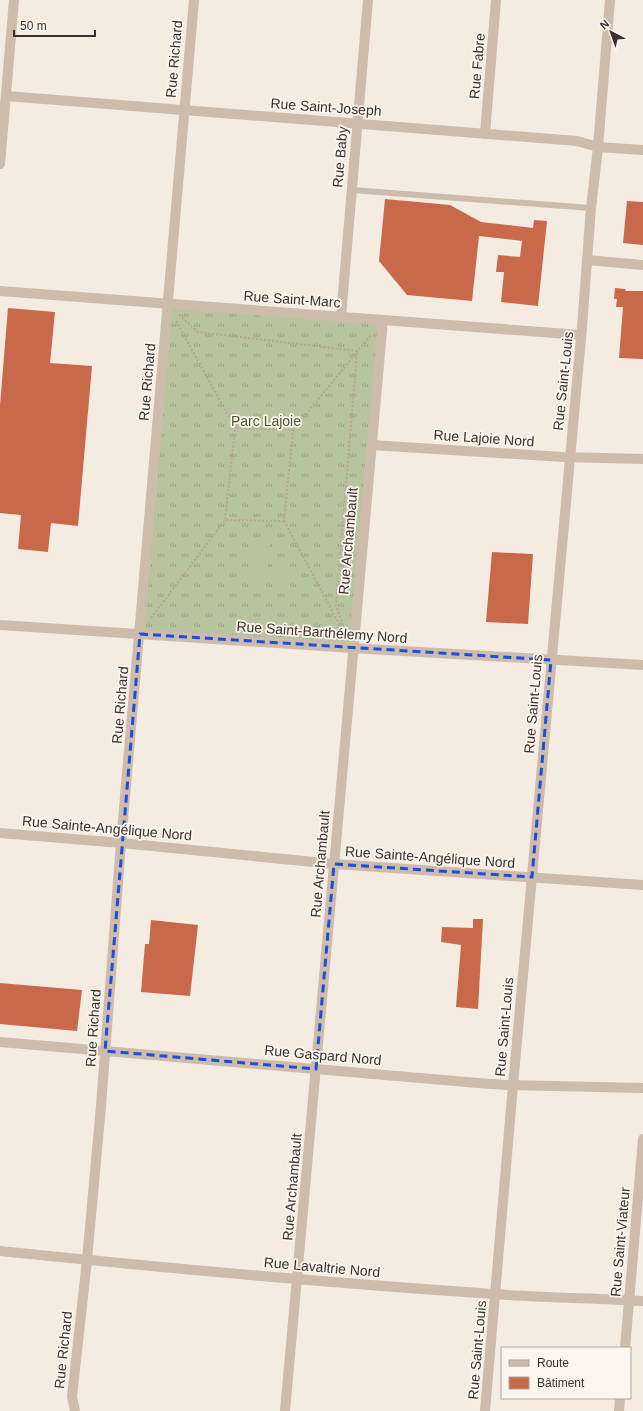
<svg xmlns="http://www.w3.org/2000/svg" width="643" height="1411" font-family="Arial,sans-serif">
  <style>
    .grass { fill: url(#grass-tufts) }
    .garden { fill: #b8c4a0 }
    .building { fill: #c8694b }
    .lines { fill: none; stroke-linecap: round; stroke-linejoin: round }
    .path { stroke: #b9a596; stroke-width: 2; stroke-dasharray: 2 2; stroke-linecap: butt }
    .lane { stroke: #cdbbac; stroke-width: 6 }
    .street { stroke: #cdbbac; stroke-width: 10 }
    .marked { fill: none; stroke: #1d4ed8; stroke-width: 3; stroke-dasharray: 8 5; stroke-linejoin: round }
    .labels { text-anchor: middle; dominant-baseline: central; stroke-width: 3.5; stroke-linejoin: round; paint-order: stroke }
    .street-label { font-size: 14px; fill: #3b302b; stroke: #fbf5ee }
    .park-label { font-size: 14px; fill: #4a5a2e; stroke: #fbf5ee }
  </style>
  <defs>
    <pattern id="grass-tufts" width="24" height="20" patternUnits="userSpaceOnUse"><rect width="24" height="20" fill="#b8c4a0"/><path d="M3 7l-1-3M5 7V3M7 7l1-3M15 17l-1-3M17 17v-4M19 17l1-3" fill="none" stroke="#97a083"/></pattern>
  </defs>
  <rect width="100%" height="100%" fill="#f4ebe1"/>
  <!-- grass -->
  <polygon class="grass" points="167,304 383,320 352,648 140,634"/>
  <!-- garden -->
  <g class="garden">
    <polygon points="252,541 270,542 267,581 249,580"/>
    <polygon points="279,567 289,567 287,589 277,588"/>
  </g>
  <!-- building -->
  <g class="building">
    <polygon points="385,199 450,205 481,222 533,228 534,220 547,221 538,306 501,302 504,272 496,272 498,255 520,257 522,241 479,236 472,301 407,295 379,261"/>
    <polygon points="627,201 643,202 643,245 623,243"/>
    <polygon points="615,288 625,289 626,291 643,291 643,359 619,358 623,307 616,307 617,299 614,299"/>
    <polygon points="8,308 55,312 50,363 92,366 78,526 51,523 48,552 18,549 21,515 0,513 0,405"/>
    <polygon points="492,552 533,554 528,624 486,622"/>
    <polygon points="473,919 483,919 478,1009 456,1007 461,945 441,942 442,927 473,928"/>
    <polygon points="151,920 198,925 190,996 141,992 145,944 149,944"/>
    <polygon points="0,983 82,990 77,1031 0,1024"/>
  </g>
  <g class="lines">
    <!-- path -->
    <g class="path">
      <polyline points="179,315 198,332 357,351 336,606 344,627"/>
      <polyline points="176,321 235,428 225,520 284,521 293,430 235,428"/>
      <polyline points="293,430 371,335"/>
      <polyline points="284,521 344,633"/>
      <polyline points="151,618 225,520"/>
    </g>
    <!-- lane -->
    <polyline class="lane" points="352,190 591,208"/>
    <!-- street -->
    <g class="street">
      <polyline points="6,96 577,141 598,147 643,150"/>
      <polyline points="485,134 496,0"/>
      <polyline points="0,164 14,0"/>
      <polyline points="587,260 643,265"/>
      <polyline points="0,291 581,335"/>
      <polyline points="341,317 368,0"/>
      <polyline points="371,445 563,457 643,459"/>
      <polyline points="0,625 352,648 643,665"/>
      <polyline points="0,833 121,843 334,864 643,885"/>
      <polyline points="0,1042 478,1083 506,1085 643,1088"/>
      <path d="M0,1251c164,17 329,32 494,43 50,4 99,4 149,7"/>
      <polyline points="625,1348 643,1139"/>
      <polyline points="75,1411 72,1397 87,1260 101,1106 121,843 194,0"/>
      <path d="M285,1411c34,-364 63,-728 98,-1091"/>
      <polyline points="485,1411 513,1085 582,327 591,208 598,147 610,0"/>
      <polyline points="619,1411 620,1398"/>
    </g>
  </g>
  <!-- marked area -->
  <path class="marked" d="M140,634l411,26 -19,217 -198,-13 -18,205 -211,-18z"/>
  <g class="labels">
    <!-- street labels -->
    <g class="street-label">
      <text transform="translate(174 59) rotate(-85)">Rue Richard</text>
      <text transform="translate(477 66) rotate(-85)">Rue Fabre</text>
      <text transform="translate(326 107) rotate(4)">Rue Saint-Joseph</text>
      <text transform="translate(340 157) rotate(-85)">Rue Baby</text>
      <text transform="translate(292 299) rotate(4)">Rue Saint-Marc</text>
      <text transform="translate(563 381) rotate(-84)">Rue Saint-Louis</text>
      <text transform="translate(147 382) rotate(-85)">Rue Richard</text>
      <text transform="translate(484 438) rotate(4)">Rue Lajoie Nord</text>
      <text transform="translate(348 541) rotate(-85)">Rue Archambault</text>
      <text transform="translate(322 632) rotate(4)">Rue Saint-Barthélemy Nord</text>
      <text transform="translate(533 704) rotate(-85)">Rue Saint-Louis</text>
      <text transform="translate(120 705) rotate(-85)">Rue Richard</text>
      <text transform="translate(107 828) rotate(5)">Rue Sainte-Angélique Nord</text>
      <text transform="translate(430 857) rotate(4)">Rue Sainte-Angélique Nord</text>
      <text transform="translate(320 864) rotate(-85)">Rue Archambault</text>
      <text transform="translate(504 1027) rotate(-85)">Rue Saint-Louis</text>
      <text transform="translate(93 1028) rotate(-86)">Rue Richard</text>
      <text transform="translate(323 1055) rotate(5)">Rue Gaspard Nord</text>
      <text transform="translate(292 1187) rotate(-85)">Rue Archambault</text>
      <text transform="translate(620 1242) rotate(-85)">Rue Saint-Viateur</text>
      <text transform="translate(322 1267) rotate(5)">Rue Lavaltrie Nord</text>
      <text transform="translate(63 1350) rotate(-84)">Rue Richard</text>
      <text transform="translate(477 1350) rotate(-85)">Rue Saint-Louis</text>
    </g>
    <!-- park labels -->
    <g class="park-label">
      <text x="266" y="421">Parc Lajoie</text>
    </g>
  </g>
  <!-- legend -->
  <rect x="501" y="1347" width="130" height="52" fill="#fbf5ee" stroke="#aea6a0"/>
  <rect x="509" y="1360" width="20" height="6" fill="#cdbbac" stroke="#aea6a0"/>
  <text x="537" y="1367" font-size="12" fill="#3b302b">Route</text>
  <rect x="509" y="1377" width="20" height="12" fill="#c8694b" stroke="#aea6a0"/>
  <text x="537" y="1387" font-size="12" fill="#3b302b">Bâtiment</text>
  <!-- north arrow -->
  <g transform="translate(611 32) rotate(319)" stroke="#fbf5ee" stroke-width="3" paint-order="stroke">
  <path d="M0-3L7 15L0 10L-7 15Z" fill="#3b302b"/>
  <text y="-6" font-size="11" font-weight="bold" text-anchor="middle" fill="#3b302b">N</text>
  </g>
  <!-- scale -->
  <path d="M14 30v6h81v-6" fill="none" stroke="#3b302b" stroke-width="2"/>
  <text x="20" y="30" font-size="12" fill="#3b302b" stroke="#fbf5ee" stroke-width="3" paint-order="stroke">50 m</text>
</svg>
